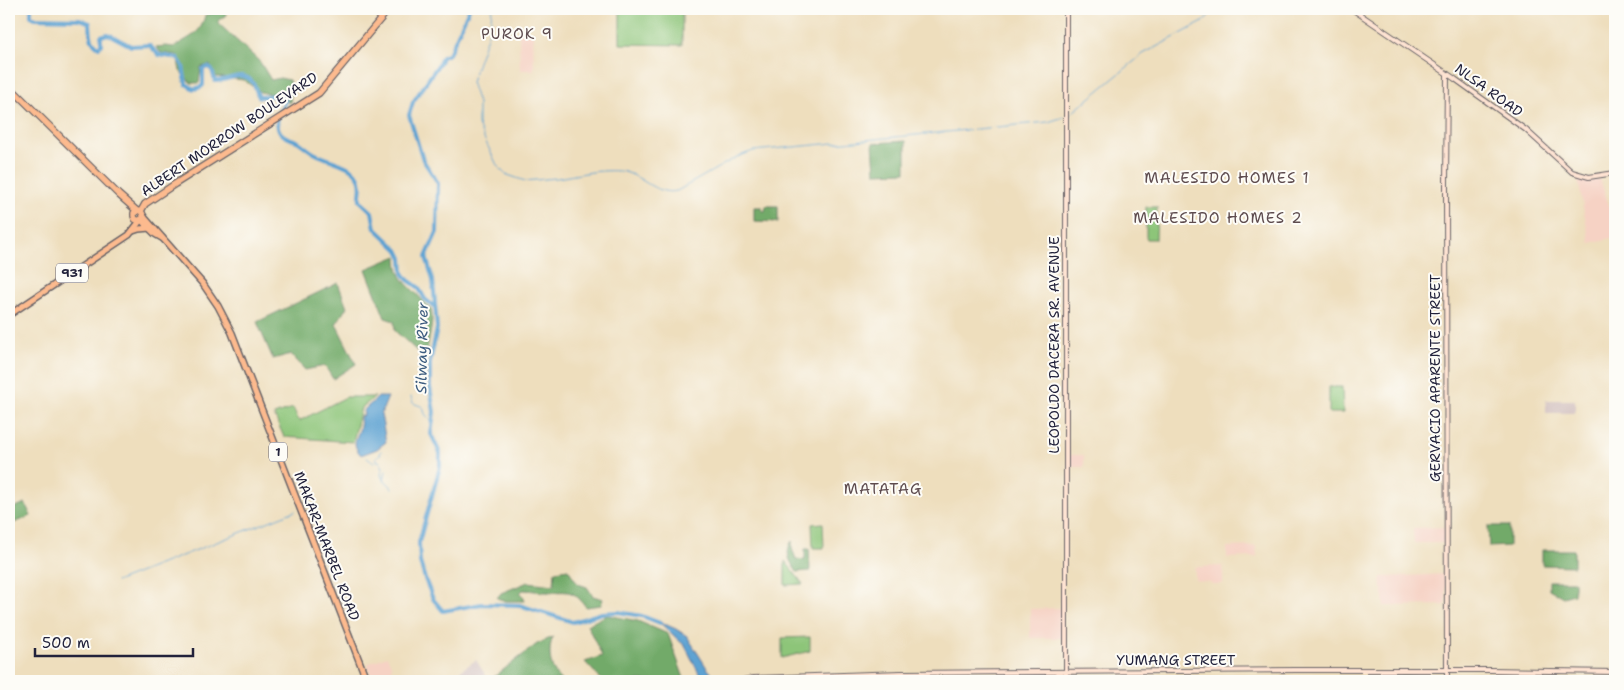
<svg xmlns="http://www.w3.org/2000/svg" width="1624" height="690" font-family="'Shantell Sans',sans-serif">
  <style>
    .built { fill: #f6d2c4 }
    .industrial { fill: #d1bfbe }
    .green { fill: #8dc579; stroke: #58745a }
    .forest { fill: #72aa69; stroke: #4a6652 }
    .water { fill: #5da2d2; stroke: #406286 }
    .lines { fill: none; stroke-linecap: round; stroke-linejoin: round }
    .stream { stroke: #5da2d2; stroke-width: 1 }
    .river { stroke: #5da2d2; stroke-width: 4 }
    .secondary-casing { stroke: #696468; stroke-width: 6 }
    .primary-casing { stroke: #696468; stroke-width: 8 }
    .trunk-casing { stroke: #696468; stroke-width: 8 }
    .secondary { stroke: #fee3d2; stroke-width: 4 }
    .primary { stroke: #fcba8e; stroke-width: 5 }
    .trunk { stroke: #fcba8e; stroke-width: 5.5 }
    .labels { text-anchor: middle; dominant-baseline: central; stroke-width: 4; stroke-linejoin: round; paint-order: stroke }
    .shield { fill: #fdfcf7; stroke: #646373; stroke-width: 1 }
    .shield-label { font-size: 12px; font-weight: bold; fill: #22223b }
    .street-label { font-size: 14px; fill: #22223b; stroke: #fdfcf7 }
    .neighbourhood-label { font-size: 15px; letter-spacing: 1px; fill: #5e4c4f; stroke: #fdfcf7 }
    .water-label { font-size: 15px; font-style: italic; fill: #3d5c7f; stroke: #fdfcf7 }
  </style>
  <rect width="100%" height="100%" fill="#fdfcf7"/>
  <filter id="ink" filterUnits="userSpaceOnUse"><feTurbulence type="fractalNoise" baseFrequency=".02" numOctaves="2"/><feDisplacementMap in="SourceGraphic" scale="10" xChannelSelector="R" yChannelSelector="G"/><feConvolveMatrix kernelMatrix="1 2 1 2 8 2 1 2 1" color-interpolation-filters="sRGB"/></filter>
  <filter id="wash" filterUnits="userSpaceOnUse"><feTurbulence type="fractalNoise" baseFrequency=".0096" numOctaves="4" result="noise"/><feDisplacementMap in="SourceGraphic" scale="20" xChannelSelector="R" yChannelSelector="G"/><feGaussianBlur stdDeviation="1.12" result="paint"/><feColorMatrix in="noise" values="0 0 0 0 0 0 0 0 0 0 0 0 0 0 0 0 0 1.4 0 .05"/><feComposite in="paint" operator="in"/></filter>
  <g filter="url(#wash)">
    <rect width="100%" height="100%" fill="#eedebd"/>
    <!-- built -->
    <g class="built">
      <polygon points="519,33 533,33 534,70 520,70"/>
      <polygon points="1600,179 1615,223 1615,237 1590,243 1578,180"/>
      <rect x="1068" y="455" width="16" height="12"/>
      <polygon points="1446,527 1446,543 1414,543 1413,528"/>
      <polygon points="1256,546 1257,557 1227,558 1227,547"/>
      <polygon points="1223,566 1223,584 1211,584 1211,582 1195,580 1195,567"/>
      <polygon points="1446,574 1446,605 1384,606 1381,577"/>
      <polygon points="1062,608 1062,638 1030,638 1030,609"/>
      <polygon points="387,656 392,667 384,681 373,681 367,664"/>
    </g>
    <!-- industrial -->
    <g class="industrial">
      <rect x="1546" y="400" width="29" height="13"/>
      <polygon points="476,660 489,681 458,681 454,675"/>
    </g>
    <!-- green -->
    <g class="green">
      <polygon points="620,9 682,9 682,45 620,44"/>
      <polygon points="1146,207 1157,207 1156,239 1147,239 1146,237"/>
      <polygon points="1329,387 1342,387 1343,413 1329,413"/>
      <polygon points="346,397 375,397 361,408 353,442 284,437 274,415 293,408 299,421"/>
      <polygon points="823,523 824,548 813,548 812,524"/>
      <polygon points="785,561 803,584 785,585"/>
      <polygon points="810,637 810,651 782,658 782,638"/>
      <rect x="1380" y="676" width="36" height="5"/>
    </g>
    <!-- forest -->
    <g class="forest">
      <path d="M220,9h5l1,6 -7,5v4l41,38 11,18 9,-2 9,2 3,9 -2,13 -2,1 -1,-8 -6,-4 -10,3 -11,-2 -16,-12 -28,-3 -6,-12 -9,2 -2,16h-8l-11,-12 -3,-16 -16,-2 -5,-6 10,-1 8,1c16,-11 27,-12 31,-32l13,-3z"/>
      <polygon points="906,141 906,172 875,173 873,143"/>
      <polygon points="766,206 778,206 778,222 754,221 754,207 762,207 762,211 765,211"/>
      <path d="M397,256c0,25 12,28 26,45 2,3 6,6 8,9 3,9 -2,30 -4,39l-10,2 -22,-20 -1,-10 -9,-3 -19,-49z"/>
      <polygon points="338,283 347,307 336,324 356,364 333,379 325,366 305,370 291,354 273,359 257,322"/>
      <polygon points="25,503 31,516 9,525 9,510"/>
      <polygon points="1488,526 1509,526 1509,546 1489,547"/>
      <path d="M792,541v8l4,10 9,1v-11h4l1,22 -13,1c-7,-10 -13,-19 -5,-31z"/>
      <polygon points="1542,550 1574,550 1574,566 1542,565"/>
      <path d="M568,569l10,15 9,3 6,9 10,3 -2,6 -15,2c-12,-16 -15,-16 -34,-15 -9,1 -19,-2 -29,-2l-3,3 4,5v3h-19l-8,-3 4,-5 27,-11 26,3 1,-14z"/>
      <polygon points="1549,581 1574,581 1574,594 1563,597 1549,589"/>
      <polygon points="607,615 638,621 668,634 685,681 603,681 585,662 602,656 587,625"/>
      <path d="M553,637c-6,13 -3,35 9,44h-66l-2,-4 43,-33z"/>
      <polygon points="890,678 978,679 978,681 883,681"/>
      <polygon points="1003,678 1061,678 1061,681 1001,681"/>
    </g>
    <!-- water -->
    <g class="water">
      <path d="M378,397h10l-7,17 5,28 -9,7 -16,6c-12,-13 -2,-18 -1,-29 1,-3 0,-6 0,-9l4,-2 -1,-4c5,-6 10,-8 15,-14z"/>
      <polygon points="658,621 676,629 687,636 707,668 718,681 703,681 685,646"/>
    </g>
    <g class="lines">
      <!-- stream -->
      <g class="stream">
        <polyline points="492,9 490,28 471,82 478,103 478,125 481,132 497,165 505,174 525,181 556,178"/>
        <polyline points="1068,116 1143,54 1203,22 1215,9"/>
        <path d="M557,178c20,-3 42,-9 62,-7 22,2 35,25 58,20l60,-34 16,-6 295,-29 16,-5"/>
        <polyline points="411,397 413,403 423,407 425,414 430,420 434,420"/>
        <polyline points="367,458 374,463 378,460 383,467 381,474 382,478 390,485 392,489"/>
        <polyline points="377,460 376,457 380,455 381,451"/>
        <polyline points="384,481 386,470"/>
        <polyline points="116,582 295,511"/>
      </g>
      <!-- river -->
      <g class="river">
        <path d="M31,9v7l4,2 45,1 10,4c1,10 -1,18 9,24l2,-2v-9l7,-2 23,12 18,-1 10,10 19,3 5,8 3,18 8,5 7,-2 2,-2v-16l5,-2 4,3 3,11c12,1 28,-13 38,2 3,4 3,10 6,14 9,1 17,-4 26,-1 2,12 -14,21 -5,36 3,5 11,7 17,9 7,4 12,10 19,13 13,7 36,10 43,24 4,7 0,15 1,23l12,11 3,16 23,22 4,8 1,15 5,7 10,7 7,12 10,8"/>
        <polyline points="469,9 449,54 442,57 440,62 413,102 409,115 423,160 438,183 437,232 426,257 433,280 437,328 430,363 430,387 434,412 431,434 440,453 440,467 419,542 420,562 425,579 433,599 443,611 482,604 519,605 573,622 602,613 618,612 642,616 660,623"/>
      </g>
    </g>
  </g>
  <g filter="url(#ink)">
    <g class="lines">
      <!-- secondary casing -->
      <g class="secondary-casing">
        <g id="secondary">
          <polyline points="1066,9 1066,681"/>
          <polyline points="1352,9 1455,79 1526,130 1572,172 1589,177 1615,173"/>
          <polyline points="737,681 754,678 901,673 1297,670 1490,670 1615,672"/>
          <polyline points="1447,681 1446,184 1447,74"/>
        </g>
      </g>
      <!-- primary casing -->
      <g class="primary-casing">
        <g id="primary">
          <polyline points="144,217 203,284 218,306 232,333 367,681"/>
          <polyline points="141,220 155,234 162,238"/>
          <polyline points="133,231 139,229 150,228"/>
          <polyline points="9,315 129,235 140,221"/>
        </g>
      </g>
      <!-- trunk casing -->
      <g class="trunk-casing">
        <g id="trunk">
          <polyline points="9,86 119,195 137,211"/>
          <polyline points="137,211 134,213 134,216 135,219 139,221 144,217 141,211"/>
          <polyline points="141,211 145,204 175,184 319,93 389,9"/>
        </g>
      </g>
      <!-- secondary -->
      <use href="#secondary" class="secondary"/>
      <!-- primary -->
      <use href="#primary" class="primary"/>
      <!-- trunk -->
      <use href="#trunk" class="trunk"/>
    </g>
  </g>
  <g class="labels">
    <!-- shield labels -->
    <g class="shield">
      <rect x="56" y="263.5" width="32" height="19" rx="4"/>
      <rect x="269" y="442.5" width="18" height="19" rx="4"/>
    </g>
    <g class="shield-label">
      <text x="72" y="273">931</text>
      <text x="278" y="452">1</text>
    </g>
    <!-- street labels -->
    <g class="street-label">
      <text transform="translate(1489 90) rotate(36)">NLSA ROAD</text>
      <text transform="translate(229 134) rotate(-34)">ALBERT MORROW BOULEVARD</text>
      <text transform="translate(1054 345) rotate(-90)">LEOPOLDO DACERA SR. AVENUE</text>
      <text transform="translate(1435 378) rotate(-90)">GERVACIO APARENTE STREET</text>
      <text transform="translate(327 546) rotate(69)">MAKAR-MARBEL ROAD</text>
      <text x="1176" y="660">YUMANG STREET</text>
    </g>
    <!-- neighbourhood labels -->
    <g class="neighbourhood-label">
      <text x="517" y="34">PUROK 9</text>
      <text x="1227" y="178">MALESIDO HOMES 1</text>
      <text x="1218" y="218">MALESIDO HOMES 2</text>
      <text x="883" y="489">MATATAG</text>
    </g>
    <!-- water labels -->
    <g class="water-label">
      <text transform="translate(422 348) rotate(-89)">Silway River</text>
    </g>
  </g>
  <!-- margin -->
  <rect width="1624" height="690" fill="none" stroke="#fdfcf7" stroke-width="30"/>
  <!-- scale -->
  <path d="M35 648v8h158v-8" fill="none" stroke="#22223b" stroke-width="2.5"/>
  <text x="42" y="648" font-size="15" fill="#22223b" stroke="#fdfcf7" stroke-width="4" paint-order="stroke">500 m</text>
</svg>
